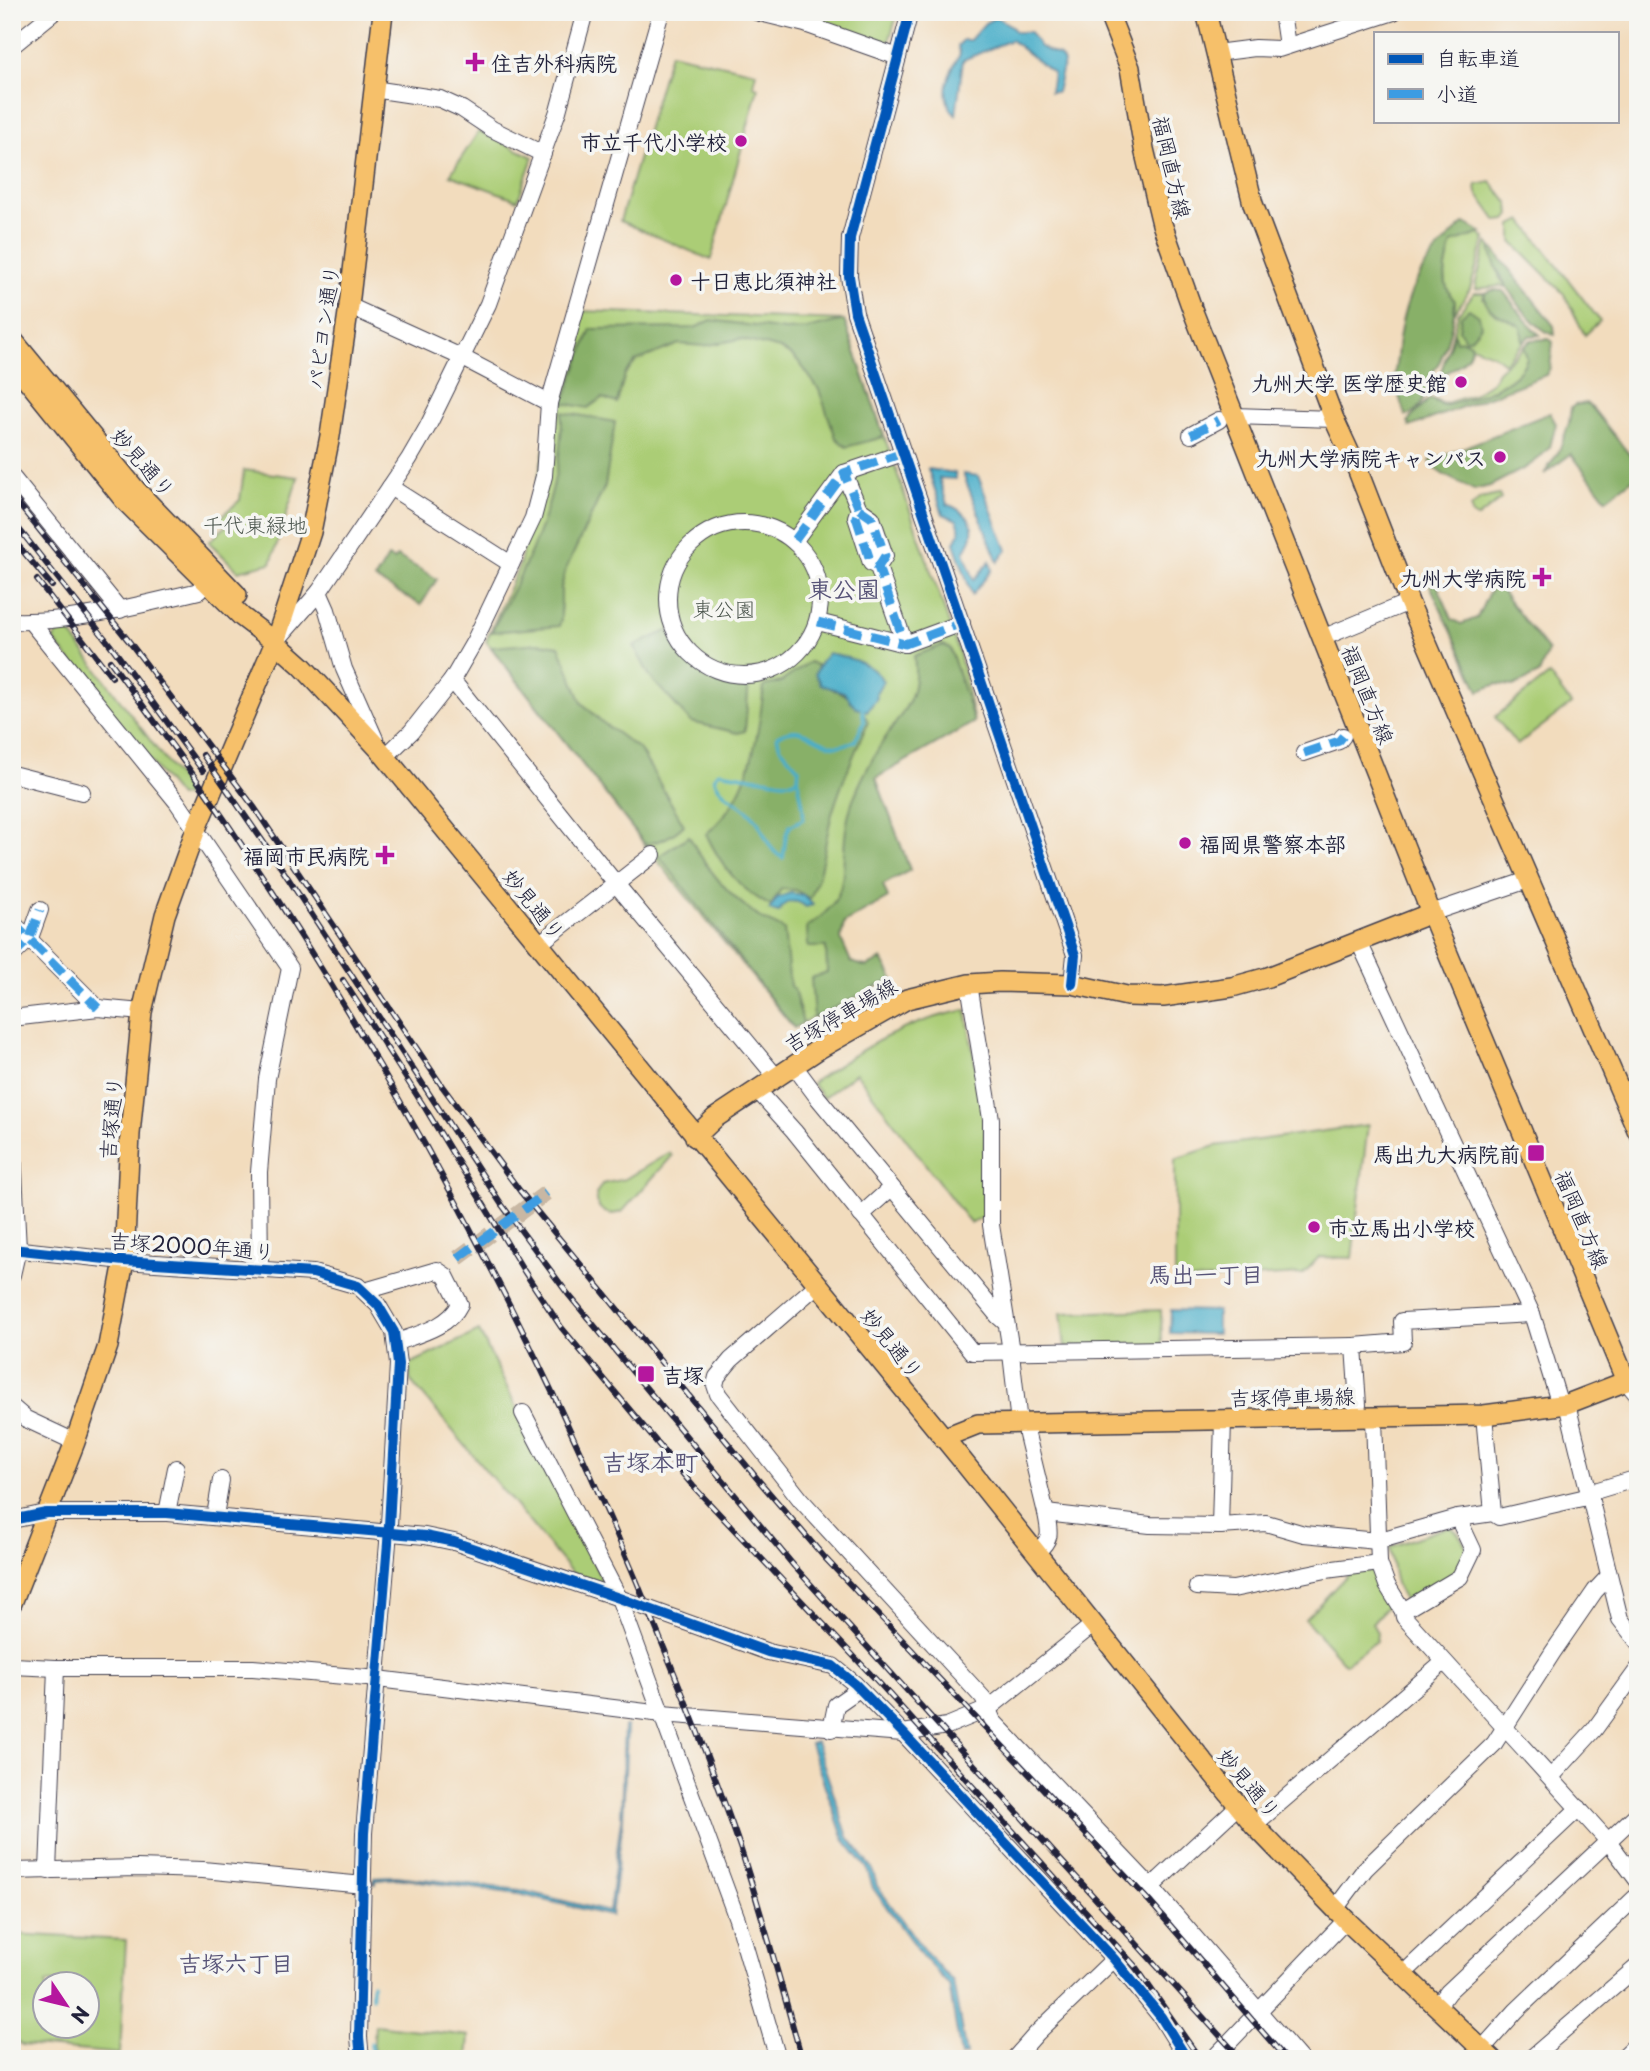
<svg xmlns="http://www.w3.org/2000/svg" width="1650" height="2071" font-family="'Playpen Sans','Klee One',sans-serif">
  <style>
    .green { fill: #abcd76; stroke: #667858; stroke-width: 2; fill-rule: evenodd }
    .forest { fill: #88b067; stroke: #556951; stroke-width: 2 }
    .water { fill: #4aaec9; stroke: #366882; stroke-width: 2 }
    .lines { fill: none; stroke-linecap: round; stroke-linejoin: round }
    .stream { stroke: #4aaec9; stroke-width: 3.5 }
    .minor-tunnel { stroke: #c8b7a3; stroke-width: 16; stroke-dasharray: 16 8; stroke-linecap: butt }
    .minor-casing { stroke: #413e4e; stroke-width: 18 }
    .major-casing { stroke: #413e4e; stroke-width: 22 }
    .minor { stroke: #fff; stroke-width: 16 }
    .major { stroke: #f6c06b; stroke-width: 19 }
    .rail-casing { stroke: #22223b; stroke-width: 6 }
    .rail { stroke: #f6f6f2; stroke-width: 3.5; stroke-dasharray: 10; stroke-linecap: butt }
    .quiet { stroke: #3c9ce2; stroke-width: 9; stroke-dasharray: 18 9; stroke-linecap: butt }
    .cycleway-casing { stroke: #f6f6f2; stroke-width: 15 }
    .cycleway { stroke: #0057b8; stroke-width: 10 }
    .poi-dot { fill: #b5179e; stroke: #f6f6f2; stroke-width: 2.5 }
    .labels { text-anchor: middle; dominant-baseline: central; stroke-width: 7; stroke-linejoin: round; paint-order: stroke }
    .poi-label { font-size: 21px; font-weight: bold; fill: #22223b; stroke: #f6f6f2; text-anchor: end }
    .street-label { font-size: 21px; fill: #22223b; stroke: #f6f6f2 }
    .park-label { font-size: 21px; fill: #4b554d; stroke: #f6f6f2 }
    .neighbourhood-label { font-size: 23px; font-weight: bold; fill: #585478; stroke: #f6f6f2 }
    .quarter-label { font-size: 24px; font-weight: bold; fill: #585478; stroke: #f6f6f2 }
  </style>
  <rect width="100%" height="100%" fill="#f6f6f2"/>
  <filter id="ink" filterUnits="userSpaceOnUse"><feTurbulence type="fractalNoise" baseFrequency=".0143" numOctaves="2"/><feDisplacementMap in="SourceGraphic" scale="14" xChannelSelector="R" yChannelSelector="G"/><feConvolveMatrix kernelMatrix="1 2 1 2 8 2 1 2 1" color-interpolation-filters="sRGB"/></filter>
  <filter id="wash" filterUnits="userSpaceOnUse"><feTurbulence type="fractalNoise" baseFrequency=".00686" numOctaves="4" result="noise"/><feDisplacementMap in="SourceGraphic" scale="28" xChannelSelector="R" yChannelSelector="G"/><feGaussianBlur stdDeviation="1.57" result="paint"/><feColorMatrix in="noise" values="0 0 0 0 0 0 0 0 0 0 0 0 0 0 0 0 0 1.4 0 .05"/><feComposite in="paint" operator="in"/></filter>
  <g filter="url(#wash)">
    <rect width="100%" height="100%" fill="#f2dcbd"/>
    <!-- green -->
    <g class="green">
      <polygon points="791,12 898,12 888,45"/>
      <polygon points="670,53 756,72 753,86 758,88 711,260 620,221"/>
      <polygon points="479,131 533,157 518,200 450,175"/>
      <polygon points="1491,182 1509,204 1510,215 1506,220 1497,221 1477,193 1476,185"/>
      <polygon points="1522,220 1600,321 1585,335 1564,294 1512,242 1512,225"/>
      <path d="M1482,233l-1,3 4,2 -15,51 -16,25 1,-12c-16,-19 -9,-37 -3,-59z"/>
      <polygon points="1487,242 1490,245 1500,279 1506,287 1500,286 1476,289 1476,282"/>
      <polygon points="1474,293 1485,293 1483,298 1498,315 1511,319 1521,327 1523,343 1504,363 1494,355 1472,346 1446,361 1458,314"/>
      <polygon points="582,311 844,320 959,652 974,722 876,778 910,870 882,885 835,920 840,961 866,966 878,978 794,1028 653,855 486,641 520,564 556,392"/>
      <path d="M1524,347l3,11c-8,26 -59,43 -84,48l-13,-8 13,6 29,-9 20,-13 6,-11z"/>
      <polygon points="244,470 298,477 271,563 238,571 209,542 226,526 221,517 240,500"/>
      <polygon points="1499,495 1501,499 1477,518 1472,515 1471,508 1480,499"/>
      <polygon points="65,626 182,783 187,795 179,797 53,639"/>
      <polygon points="1549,675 1571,704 1517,745 1495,717"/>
      <path d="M966,1010l19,111 -2,96 -13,6 -114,-150 -33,25 -11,-15c50,-35 93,-62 154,-73z"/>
      <polygon points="1368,1125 1352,1258 1319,1257 1303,1274 1175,1281 1175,1159 1215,1146"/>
      <path d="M669,1153l3,3 -49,55c-10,5 -18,4 -25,-5l-2,-12 6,-10 23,-5z"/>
      <polygon points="1161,1310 1162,1346 1065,1347 1061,1313"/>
      <polygon points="479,1331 604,1584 572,1573 410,1380 410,1364"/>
      <path d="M1450,1526l8,7 11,18 -11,23 -51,30c-14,-16 -14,-37 -17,-57z"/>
      <polygon points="1351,1571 1376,1571 1392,1600 1372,1623 1377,1633 1376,1641 1345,1664 1305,1619"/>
      <path d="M12,1934l114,6 -6,114 -98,-9 -10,-7zM46,1983h42v42h-42z"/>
      <polygon points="375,2025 469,2036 467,2059 373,2059"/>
    </g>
    <!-- forest -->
    <g class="forest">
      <path d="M1465,223l17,10 -30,10c-6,22 -13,40 3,58 -1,21 -7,41 -15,60 -3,5 -7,9 -9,14 -6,15 -5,34 -25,41 -4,-11 -9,-24 -11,-36 -1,-7 1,-15 2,-22 4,-58 23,-98 68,-135z"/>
      <path d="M1490,245l64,81 1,9c-24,-4 -65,-67 -65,-90z"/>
      <path d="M1493,290l10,1 30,38 7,6 -11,1 -6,7 -2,-16c-13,-10 -40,-14 -36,-34z"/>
      <polygon points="1469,309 1479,316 1481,326 1471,338 1466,340 1459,330 1461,316"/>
      <polygon points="711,320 785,330 807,329 844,320 884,437 846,447 836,438 819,390 799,362 791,355 780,349 740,339 704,346 679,344 636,361 625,374 617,403 602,398 588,408 563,403 591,329 695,328"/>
      <path d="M1454,333l2,8 7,-1 8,4c1,17 -20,25 -32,33z"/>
      <path d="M1549,339l4,3 -3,26 -4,7 -136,52 -2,-6 22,-23 13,8c25,-5 76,-21 84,-48l-3,-11 7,-7z"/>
      <polygon points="1586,403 1593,409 1638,465 1638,475 1606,499 1571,454 1544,474 1559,451 1569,423 1571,408 1575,405"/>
      <path d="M562,412l53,10 -10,64 -39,83 -5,19v31l-2,7 -68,6c39,-72 71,-137 71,-220z"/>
      <polygon points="1550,413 1556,424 1550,447 1538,459 1527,467 1490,486 1474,490 1444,475 1434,468 1430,461"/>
      <polygon points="397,556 437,579 421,605 375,579 388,557 394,560"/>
      <polygon points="1436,582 1452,619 1461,624 1477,618 1489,592 1496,584 1548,651 1539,674 1513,686 1497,684 1479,691 1430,585"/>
      <path d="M669,630c3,8 7,19 12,25 17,19 44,24 68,26l-4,50 -7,2 -47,-11 -41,-45 -16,-31z"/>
      <path d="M540,643l19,3 23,57 20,19 38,28 44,75c-11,11 -23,17 -39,19l-154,-197z"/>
      <path d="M943,645l7,3 24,74 -98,56 34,92 -27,15 5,13 -44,25 -3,16 10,23 15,5 16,-8 11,20 -79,39 -3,-40 16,-6 -1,-25h-18l-1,-20c49,-32 31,-56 40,-104 4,-25 17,-49 29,-70 21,-38 45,-49 38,-97z"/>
      <path d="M809,662l8,3c4,25 12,20 30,31 9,5 17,16 21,26 -13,30 -27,61 -36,92 -8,29 -9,58 -22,85l-14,-9 -15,-1 -10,17c-32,-16 -50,-41 -65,-72 44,-37 52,-94 58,-148l17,-4z"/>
      <path d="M689,836c17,33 39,59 70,81 7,5 17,8 25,13l6,56 4,3 9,34 -9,5 -135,-172z"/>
    </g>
    <!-- water -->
    <g class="water">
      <path d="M996,17l14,8 6,7h14l10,15 20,9 4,6 -7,30h-7l3,-19 -42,-33 -48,20 -7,55c-19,-19 -6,-44 4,-61l-2,-8 5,-6h7l15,-17z"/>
      <path d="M928,469l27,4 1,6 -17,-1 8,26c25,10 33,25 17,48l10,28 16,-19 2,9 -20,25 -18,-52c6,-8 7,-13 3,-23l-14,-6z"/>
      <polygon points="963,474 978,476 1007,550 998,562"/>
      <path d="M828,653c19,4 45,10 55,28l-7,12 1,5 -10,13 -11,-3 -12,-16 -23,-7 -6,-11 7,-14z"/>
      <path d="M790,893l13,2 10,10 -7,2c-10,-9 -22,-7 -27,5l-10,-2 8,-12z"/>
      <polygon points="1171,1310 1217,1311 1217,1334 1170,1333"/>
      <polygon points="624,1726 627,1726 623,1820 611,1916 519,1894 397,1878 376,1880 376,1884 374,1884 374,1877 396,1876 520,1890 609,1912 621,1820"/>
      <polygon points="816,1742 848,1837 872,1868 877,1886 926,1953 953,1982 966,2055 961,2056 949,1985 923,1957 873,1888 867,1868 844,1839 810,1744"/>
    </g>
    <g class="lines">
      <!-- stream -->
      <g class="stream">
        <path d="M797,779l-5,3h-9l-64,-10 -5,5c5,20 28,25 40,40 13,15 11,31 29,41l3,-23 4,-9 13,-7c3,-17 -8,-32 -4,-50l-19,-22 -3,-11c27,-14 31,4 55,9 8,2 15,-1 23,-4l9,-19 -2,-15"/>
        <polyline points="372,1997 372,1983"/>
        <polyline points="371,2043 371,2057"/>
      </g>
    </g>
  </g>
  <g filter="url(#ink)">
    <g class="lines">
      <!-- minor-tunnel -->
      <polyline class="minor-tunnel" points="458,1258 546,1193"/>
      <!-- minor casing -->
      <g class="minor-casing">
        <g id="minor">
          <polyline points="756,12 805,24 898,57"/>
          <polyline points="910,12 850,238 849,276 855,313 1075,955 1072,984"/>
          <polyline points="1282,12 1287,46"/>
          <polyline points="12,46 54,12"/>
          <polyline points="1216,53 1255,48 1279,49 1394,12"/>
          <polyline points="373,89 440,99 462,109 492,129 543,154"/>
          <polyline points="349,306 461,357 549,403"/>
          <polyline points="1234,416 1334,419"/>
          <polyline points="1191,435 1219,420"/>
          <polyline points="903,453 844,473 859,509 856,517 871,563 878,567 905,644 962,623"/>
          <polyline points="12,477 120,610"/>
          <polyline points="390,487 511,564"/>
          <polyline points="859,509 872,518 885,556 878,567"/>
          <circle cx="744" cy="599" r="76"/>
          <polyline points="795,540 844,473"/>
          <polyline points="319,592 327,610 344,669 375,739"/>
          <path d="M12,621c63,2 126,-16 187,-30l5,-10"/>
          <polyline points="31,622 177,802 290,968 267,1079 259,1172 260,1269"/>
          <polyline points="818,622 905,644"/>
          <polyline points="1322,638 1409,602"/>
          <polyline points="278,639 319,592 409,459 427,428 488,304 558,111 585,12"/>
          <polyline points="452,680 616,884 777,1078"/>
          <polyline points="1304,753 1339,741 1343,736"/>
          <polyline points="385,757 411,732 452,680 474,642 533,518 544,476 549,403 661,12"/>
          <polyline points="12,774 82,792"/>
          <polyline points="1431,913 1528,880"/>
          <polyline points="12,922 98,1008"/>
          <polyline points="1359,942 1532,1314 1560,1405"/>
          <polyline points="539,944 653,855"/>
          <polyline points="12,956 30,938 40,910"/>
          <polyline points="969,984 991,1119 991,1225 1010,1345 1019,1423"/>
          <polyline points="12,1018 98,1008 142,1012"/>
          <polyline points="795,1067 818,1098 998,1316 1006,1323"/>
          <polyline points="758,1091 794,1131 972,1352 1354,1346 1358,1405 1355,1418"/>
          <polyline points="12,1132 18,1249 12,1275"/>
          <polyline points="861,1215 891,1188"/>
          <polyline points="12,1249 124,1261 313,1273 358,1286 378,1305 394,1332 398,1364 388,1543 364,1833 359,2037 361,2059"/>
          <polyline points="817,1285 731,1360 717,1377 715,1385 718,1394 801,1500 983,1698 993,1721 1151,1887 1300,2059"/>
          <path d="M365,1291l72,-21 9,6 14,28c-11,23 -41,30 -63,38"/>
          <polyline points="1354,1346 1403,1342 1402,1321 1532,1314"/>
          <polyline points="1626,1381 1638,1396"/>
          <polyline points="1567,1404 1620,1619 1638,1642"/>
          <polyline points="12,1407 26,1419 75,1442"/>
          <polyline points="523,1413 619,1598 737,1919 778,2059"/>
          <polyline points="1484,1415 1493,1513"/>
          <polyline points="1374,1418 1379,1563 1387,1585 1403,1611 1404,1617 1608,1841 1638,1881"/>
          <polyline points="1223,1420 1220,1526 1266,1523 1304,1534 1377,1541 1458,1518 1493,1513 1499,1517 1582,1498 1595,1491 1638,1478"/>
          <polyline points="1027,1423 1027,1435 1046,1513"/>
          <polyline points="167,1513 176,1468"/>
          <polyline points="215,1516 221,1480"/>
          <polyline points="12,1520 46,1513 167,1513 425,1536 454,1542 619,1598 768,1652 833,1666 855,1684 903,1733 1114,1959 1161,2017 1187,2059"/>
          <path d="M1036,1553c16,-14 14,-19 10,-40l104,12 70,1"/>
          <polyline points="1197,1587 1233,1589 1326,1570 1379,1563"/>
          <polyline points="1403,1611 1460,1577 1473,1550 1458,1518"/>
          <polyline points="12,1666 56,1668 253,1668 378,1679 662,1714 903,1733 947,1726 988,1709 1094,1624"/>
          <polyline points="831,1729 836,1705 859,1689"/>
          <polyline points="1551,1777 1594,1730 1638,1669"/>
          <polyline points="1254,1825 1444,1662"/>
          <polyline points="12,1871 137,1868 203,1870 364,1885"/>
          <polyline points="48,1871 56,1668"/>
          <polyline points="1151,1887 1238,1806"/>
          <polyline points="1335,1909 1365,1869 1494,1744 1553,1652 1595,1591 1609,1576"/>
          <polyline points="1403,1974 1579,1808"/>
          <polyline points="1437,2007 1448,1992 1638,1813"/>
          <polyline points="1482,2049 1516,2011 1638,1895"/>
          <polyline points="1014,2059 1037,2033 1114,1959"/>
          <polyline points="1213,2059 1346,1920"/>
          <polyline points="1530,2059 1638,1966"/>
          <polyline points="1621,2059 1638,2043"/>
        </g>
      </g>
      <!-- major casing -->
      <g class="major-casing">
        <g id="major">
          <polyline points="1108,12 1130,68 1144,149 1162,224 1194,314 1431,913 1626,1381"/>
          <polyline points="1206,12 1253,204 1334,419 1358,471 1409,602 1638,1132"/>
          <polyline points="12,339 136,490 237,595"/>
          <polyline points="12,361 125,501 242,617 275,642 302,666 379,749 962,1460 1254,1825 1346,1920 1492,2059"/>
          <polyline points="695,1137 715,1118 819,1049 907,999 969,984 1000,982 1072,984 1127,996 1163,997 1232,987 1268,977 1431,913"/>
          <polyline points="943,1438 978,1424 1484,1415 1567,1404 1637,1377"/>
          <polyline points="12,1603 75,1442 108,1346 124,1261 130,1134 142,1012 165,915 196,829 275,642 311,532 330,436 349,306 383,12"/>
        </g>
      </g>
      <!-- minor -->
      <use href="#minor" class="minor"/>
      <!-- major -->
      <use href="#major" class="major"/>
      <!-- rail casing -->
      <g class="rail-casing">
        <g id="rail">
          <polyline points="12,496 128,640 254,807 442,1086 520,1191 760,1482 825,1558 1150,1902 1286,2059"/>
          <polyline points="12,520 115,651 203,771"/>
          <polyline points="12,538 52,586"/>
          <polyline points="37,580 112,677"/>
          <path d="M110,661c45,61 91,122 133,186 168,252 309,520 421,801 27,66 53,132 76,199 23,70 42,141 62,212"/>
          <polyline points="203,755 280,866 502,1205 568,1294 794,1566 1241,2059"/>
          <polyline points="343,980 425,1108 524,1271 561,1327 693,1486 880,1684 1135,1966 1200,2059"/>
        </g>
      </g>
      <!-- rail -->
      <use href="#rail" class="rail"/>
      <!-- quiet -->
      <g class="quiet">
        <polyline points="1191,435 1219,420"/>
        <polyline points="903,453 844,473 859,509 856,517 871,563 878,567 905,644 962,623"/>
        <polyline points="859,509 872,518 885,556 878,567"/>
        <polyline points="795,540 844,473"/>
        <polyline points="818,622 905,644"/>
        <polyline points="1304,753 1339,741 1343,736"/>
        <polyline points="12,922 98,1008"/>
        <polyline points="12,956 30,938 40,910"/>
        <polyline points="458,1258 546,1193"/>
      </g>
      <!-- cycleway casing -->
      <g class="cycleway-casing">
        <g id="cycleway">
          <polyline points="910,12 850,238 849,276 855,313 1075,955 1072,984"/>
          <polyline points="12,1249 124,1261 313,1273 358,1286 378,1305 394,1332 398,1364 388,1543 364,1833 359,2037 361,2059"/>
          <polyline points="12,1520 46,1513 167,1513 425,1536 454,1542 619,1598 768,1652 833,1666 855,1684 903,1733 1114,1959 1161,2017 1187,2059"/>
        </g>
      </g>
      <!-- cycleway -->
      <use href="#cycleway" class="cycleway"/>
    </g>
  </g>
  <!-- markers -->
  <g class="poi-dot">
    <path d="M471.5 51.5h7v7h7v7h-7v7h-7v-7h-7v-7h7z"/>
    <circle cx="741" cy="141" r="7"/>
    <circle cx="676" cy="280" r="7"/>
    <circle cx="1461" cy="382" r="7"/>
    <circle cx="1500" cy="457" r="7"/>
    <path d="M1538.5 566.5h7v7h7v7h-7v7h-7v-7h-7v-7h7z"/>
    <circle cx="1185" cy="843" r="7"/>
    <path d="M381.5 844.5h7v7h7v7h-7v7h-7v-7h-7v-7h7z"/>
    <rect x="1527" y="1144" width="18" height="18" rx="3.5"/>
    <circle cx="1314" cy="1227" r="7"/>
    <rect x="637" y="1365" width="18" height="18" rx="3.5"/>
  </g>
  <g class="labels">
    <!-- poi labels -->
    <g class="poi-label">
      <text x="491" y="62" text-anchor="start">住吉外科病院</text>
      <text x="727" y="141">市立千代小学校</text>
      <text x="690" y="280" text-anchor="start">十日恵比須神社</text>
      <text x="1447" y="382">九州大学 医学歴史館</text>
      <text x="1486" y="457">九州大学病院キャンパス</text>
      <text x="1526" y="577">九州大学病院</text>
      <text x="1199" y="843" text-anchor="start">福岡県警察本部</text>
      <text x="369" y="855">福岡市民病院</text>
      <text x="1520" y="1153">馬出九大病院前</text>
      <text x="1328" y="1227" text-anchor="start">市立馬出小学校</text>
      <text x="662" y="1374" text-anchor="start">吉塚</text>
    </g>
    <!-- street labels -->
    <g class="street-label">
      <text transform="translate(1173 167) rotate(77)">福岡直方線</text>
      <text transform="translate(322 327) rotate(-82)">パピヨン通り</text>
      <text transform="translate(144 462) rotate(49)">妙見通り</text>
      <text transform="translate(1369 694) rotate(68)">福岡直方線</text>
      <text transform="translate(535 904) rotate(51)">妙見通り</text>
      <text transform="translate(840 1014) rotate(-30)">吉塚停車場線</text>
      <text transform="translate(110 1118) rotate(-85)">吉塚通り</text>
      <text transform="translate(1583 1219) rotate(67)">福岡直方線</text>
      <text transform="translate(192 1245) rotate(4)">吉塚2000年通り</text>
      <text transform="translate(893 1343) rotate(51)">妙見通り</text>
      <text transform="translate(1292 1396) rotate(-1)">吉塚停車場線</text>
      <text transform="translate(1250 1783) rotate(50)">妙見通り</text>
    </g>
    <!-- park labels -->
    <g class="park-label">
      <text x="255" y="524">千代東緑地</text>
      <text x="724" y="608">東公園</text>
    </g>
    <!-- neighbourhood labels -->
    <g class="neighbourhood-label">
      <text x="1206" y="1273">馬出一丁目</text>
      <text x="236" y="1962">吉塚六丁目</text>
    </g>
    <!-- quarter labels -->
    <g class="quarter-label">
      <text x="844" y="588">東公園</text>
      <text x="650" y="1461">吉塚本町</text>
    </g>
  </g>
  <!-- margin -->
  <rect width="1650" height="2071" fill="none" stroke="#f6f6f2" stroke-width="42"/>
  <!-- legend -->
  <rect x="1374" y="32" width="245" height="91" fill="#f6f6f2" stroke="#a1a1a9" stroke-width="2"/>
  <rect x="1388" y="54" width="35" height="10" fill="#0057b8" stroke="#a1a1a9" stroke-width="2"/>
  <text x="1436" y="66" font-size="21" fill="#22223b">自転車道</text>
  <rect x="1388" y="89" width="35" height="10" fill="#3c9ce2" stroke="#a1a1a9" stroke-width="2"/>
  <text x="1436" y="102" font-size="21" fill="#22223b">小道</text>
  <!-- north arrow -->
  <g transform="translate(66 2005) rotate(125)"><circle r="33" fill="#f6f6f2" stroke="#a1a1a9" stroke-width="2"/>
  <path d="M0-5L12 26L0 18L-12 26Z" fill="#b5179e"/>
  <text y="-10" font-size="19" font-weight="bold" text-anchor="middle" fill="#22223b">N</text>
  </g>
</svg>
